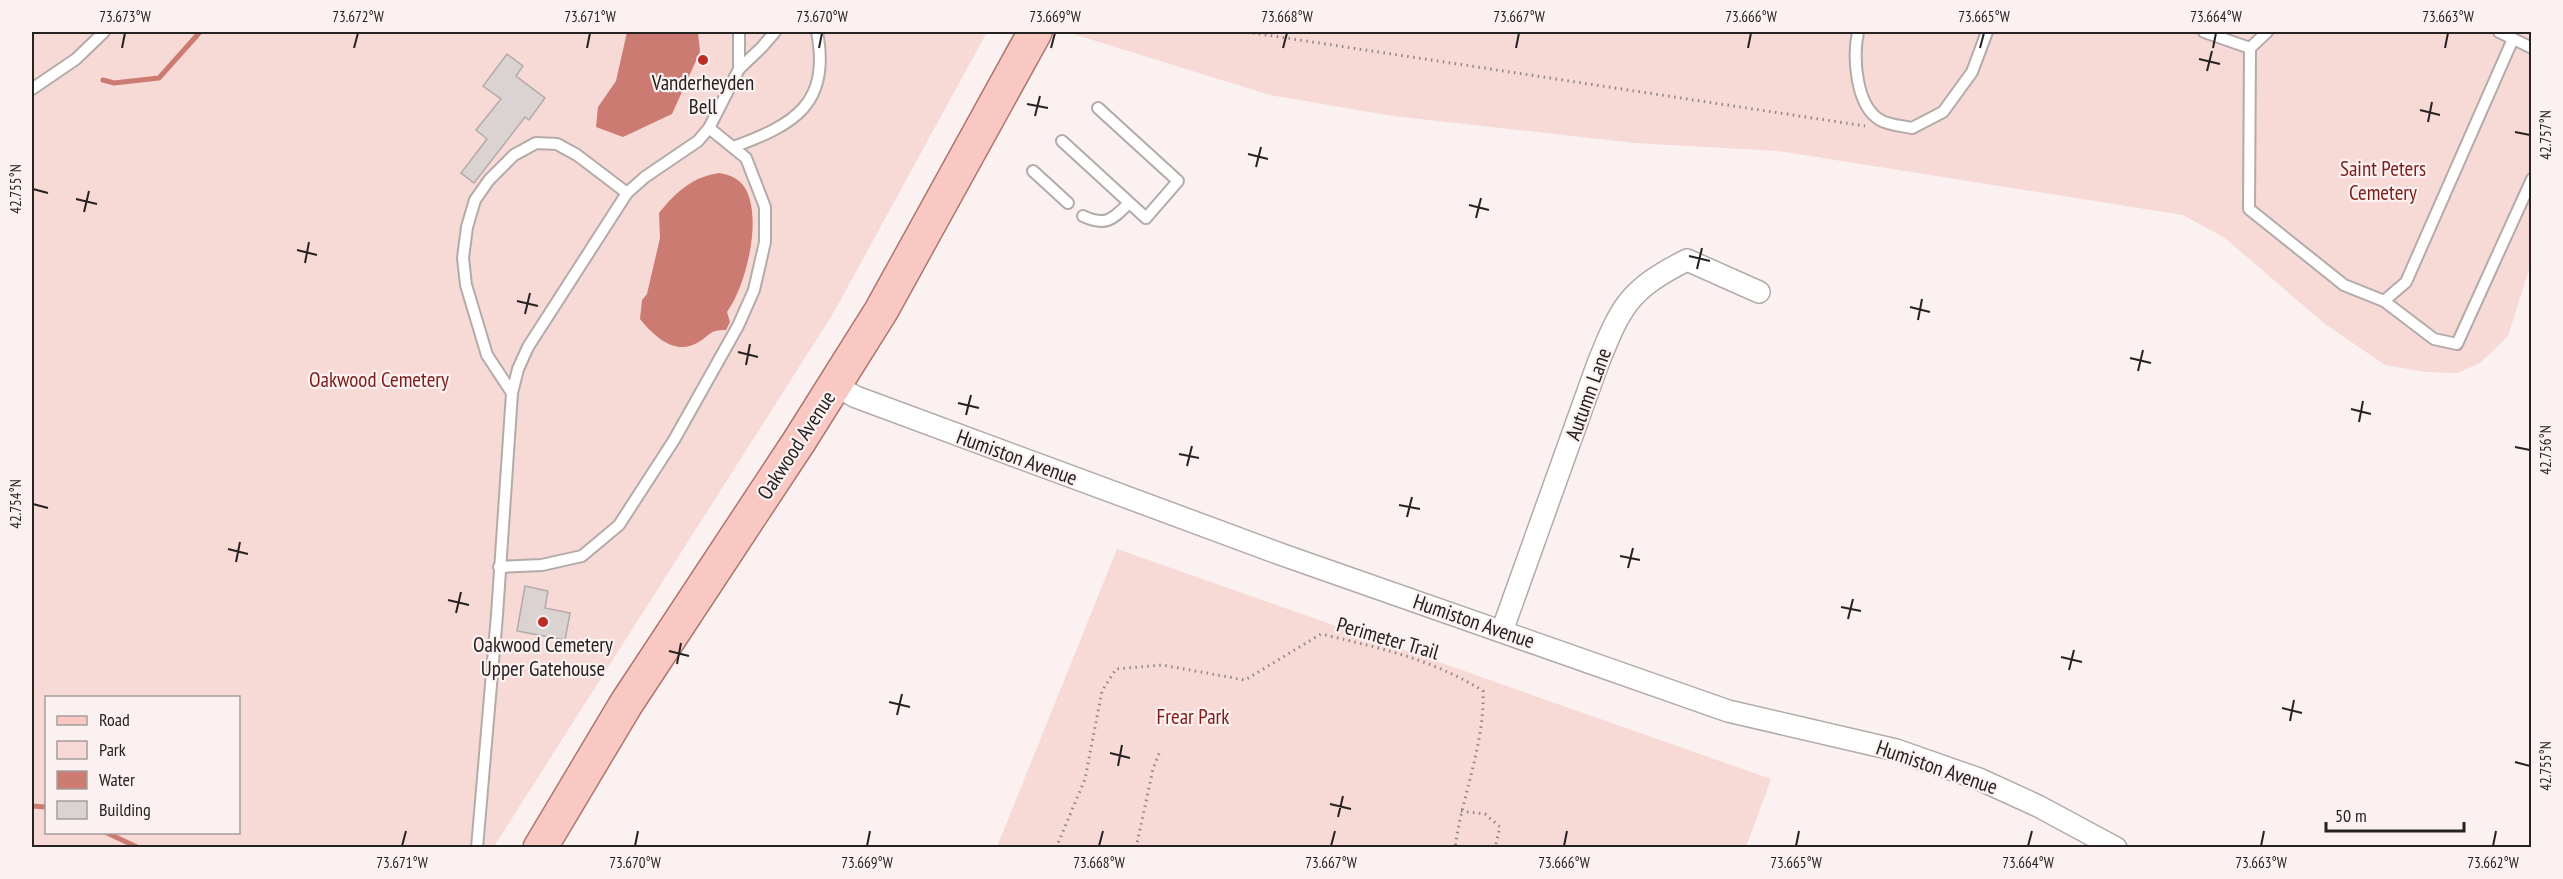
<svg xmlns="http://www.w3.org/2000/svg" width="2563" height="879" font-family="'PT Sans Narrow',sans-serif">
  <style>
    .green { fill: #f7d9d5; fill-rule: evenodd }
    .water { fill: #cc7b72 }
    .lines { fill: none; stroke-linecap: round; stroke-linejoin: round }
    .stream { stroke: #cc7b72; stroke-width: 5 }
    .building { fill: #dbd3d2; stroke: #b2aba9; stroke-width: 1.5 }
    .lane-casing { stroke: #b3abaa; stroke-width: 14 }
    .street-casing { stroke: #b3abaa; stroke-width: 24 }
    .primary-casing { stroke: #ad766f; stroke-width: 36 }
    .path { stroke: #8e8888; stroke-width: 3; stroke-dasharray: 1.5 4.5; stroke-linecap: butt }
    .lane { stroke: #fff; stroke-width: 10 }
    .street { stroke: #fff; stroke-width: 21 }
    .primary { stroke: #fac8c2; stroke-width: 33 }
    .ticks { fill: none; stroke: #252222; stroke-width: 2 }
    .poi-dot { fill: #bc2d28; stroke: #faf1f0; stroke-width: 2 }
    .labels { text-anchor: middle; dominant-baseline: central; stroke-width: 4.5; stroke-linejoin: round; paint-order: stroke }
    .poi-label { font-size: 21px; fill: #252222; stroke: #faf1f0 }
    .park-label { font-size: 21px; fill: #7e1c19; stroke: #faf1f0 }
    .street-label { font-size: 21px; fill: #252222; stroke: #faf1f0 }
    .neatline { fill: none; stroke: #252222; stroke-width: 2 }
    .ticks-label { font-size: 15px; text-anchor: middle; fill: #252222 }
  </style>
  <rect width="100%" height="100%" fill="#faf1f0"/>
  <!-- green -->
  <g class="green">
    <path d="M32,32h955l-153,280 -341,536 -461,-1zM46,698h192v134h-192z"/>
    <polygon points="1067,32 2531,32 2531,263 2508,336 2480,363 2457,373 2426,372 2385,365 2325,324 2225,238 2183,215 1779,151 1635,143 1393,116 1270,95"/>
    <polygon points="1117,549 1771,779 1746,847 997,847"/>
  </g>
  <!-- water -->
  <g class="water">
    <polygon points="627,32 698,32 700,52 672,114 623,137 596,127 598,107 616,81"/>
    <path d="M719,173c11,2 20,5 26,15 18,30 1,98 -18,124l3,10 -4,8c-18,0 -16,6 -29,13 -23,13 -44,-8 -57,-24l2,-19 5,-6 13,-56 -1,-25c17,-21 33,-36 60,-40z"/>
  </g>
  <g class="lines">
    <!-- stream -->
    <g class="stream">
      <polyline points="103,80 114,83 159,78 200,32"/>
      <polyline points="32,806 46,807"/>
      <polyline points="105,832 139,848"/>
    </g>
  </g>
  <!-- building -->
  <g class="building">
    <polygon points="507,54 523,66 516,76 545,98 529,120 525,117 474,183 461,173 487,139 476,130 501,99 483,86"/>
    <polygon points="525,586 548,591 545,608 570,613 565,640 517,631"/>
  </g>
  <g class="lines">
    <!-- lane casing -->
    <g class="lane-casing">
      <g id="lane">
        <path d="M1858,32c-5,24 -3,73 22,88 8,5 23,6 32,8l31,-16 29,-40 15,-40"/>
        <polyline points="2204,32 2250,48 2267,32"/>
        <polyline points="2499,32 2532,48"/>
        <polyline points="2250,48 2249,209 2344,285 2384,301 2406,282 2513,39"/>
        <polyline points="739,69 762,47 775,32"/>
        <polyline points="32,89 76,59 104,32"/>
        <polyline points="1062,141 1146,218 1178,181 1098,108"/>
        <path d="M733,147c61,-22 98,-43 84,-115"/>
        <polyline points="1033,171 1068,203"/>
        <path d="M1083,216c23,11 30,3 46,-13"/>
        <polyline points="2384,301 2434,339 2457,344 2532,179"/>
        <polyline points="512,393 518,369 528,347 627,193"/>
        <polyline points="499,567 542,565 582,556 619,525 674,440 738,326 754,290 765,242 765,207 746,158 709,128"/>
        <polyline points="477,848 497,615 512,393 487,355 466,285 463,258 467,227 475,200 489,180 514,155 536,143 557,144 577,155 627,193 645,177 698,141 709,128 739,69 739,32"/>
      </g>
    </g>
    <!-- street casing -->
    <g class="street-casing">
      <g id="street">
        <polyline points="834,385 856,397 1283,555 1728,711 1896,750 1979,779 2038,806 2116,848"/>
        <path d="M1502,631l95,-265c24,-60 31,-76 90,-106l72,32"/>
      </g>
    </g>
    <!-- primary casing -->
    <g class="primary-casing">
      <polyline id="primary" points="540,848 626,704 800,440 881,311 1035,32"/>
    </g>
    <!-- path -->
    <g class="path">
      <polyline points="1247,32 1865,126"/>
      <polyline points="1461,811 1485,814 1500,827 1495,848"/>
      <path d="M1056,848l29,-69 17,-88 14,-22 46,-4 83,15 76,-46c59,14 111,25 162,57 2,53 -21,104 -28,157"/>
      <polyline points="1136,848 1153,769 1160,751"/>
    </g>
    <!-- lane -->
    <use href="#lane" class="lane"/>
    <!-- street -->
    <use href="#street" class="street"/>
    <!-- primary -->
    <use href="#primary" class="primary"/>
  </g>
  <!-- ticks -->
  <path class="ticks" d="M122,48l3,-15M354,48l4,-15M587,48l3,-15M819,48l3,-15M1051,48l4,-15M1283,48l4,-15M1516,48l3,-15M1748,48l3,-15M1980,48l4,-15M2213,48l3,-15M2445,48l3,-15M2199,59l21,5M2207,71l5,-20M1027,104l21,4M2420,110l20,5M1035,116l5,-20M2428,122l4,-20M2515,132l15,3M1248,154l20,5M1256,167l5,-20M33,189l15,4M76,199l21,5M1469,205l20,5M84,212l5,-21M1476,218l5,-20M297,250l20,5M1689,256l21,5M305,263l4,-21M1697,269l5,-21M517,301l21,5M1910,307l20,5M525,314l5,-21M1918,320l4,-21M738,352l20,5M2130,358l21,5M746,365l4,-21M2138,371l5,-21M958,403l21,5M2351,409l20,5M966,415l5,-20M2359,422l4,-21M2515,447l15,3M1179,454l20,4M1187,466l5,-20M33,504l15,4M1399,505l21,4M1407,517l5,-20M228,549l20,5M1620,556l20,4M236,562l4,-20M1628,568l5,-20M448,600l21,5M1841,607l20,4M456,613l5,-21M1848,619l5,-20M669,651l20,5M2061,657l21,5M677,664l4,-21M2069,670l5,-20M889,702l21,5M2282,708l20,5M897,715l5,-21M2290,721l4,-21M1110,753l20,5M2515,762l15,4M1118,766l4,-21M1330,804l21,5M1338,817l5,-21M402,846l4,-15M635,846l3,-15M867,846l3,-15M1099,846l4,-15M1331,846l4,-15M1564,846l3,-15M1796,846l3,-15M2028,846l4,-15M2261,846l3,-15M2493,846l3,-15"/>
  <!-- markers -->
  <g class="poi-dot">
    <circle cx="703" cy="60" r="6"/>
    <circle cx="543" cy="622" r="6"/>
  </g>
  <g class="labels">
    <!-- poi labels -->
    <g class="poi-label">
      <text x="703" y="82">Vanderheyden<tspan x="703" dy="24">Bell</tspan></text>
      <text x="543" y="644">Oakwood Cemetery<tspan x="543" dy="24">Upper Gatehouse</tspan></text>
    </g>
    <!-- park labels -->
    <g class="park-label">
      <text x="2383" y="168">Saint Peters<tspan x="2383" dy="24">Cemetery</tspan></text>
      <text x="379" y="379">Oakwood Cemetery</text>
      <text x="1193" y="716">Frear Park</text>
    </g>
    <!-- street labels -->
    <g class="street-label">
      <text transform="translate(1588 394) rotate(-70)">Autumn Lane</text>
      <text transform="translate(796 445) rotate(-57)">Oakwood Avenue</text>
      <text transform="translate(1017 457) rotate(20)">Humiston Avenue</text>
      <text transform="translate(1474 621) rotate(19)">Humiston Avenue</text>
      <text transform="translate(1388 638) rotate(16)">Perimeter Trail</text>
      <text transform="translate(1937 767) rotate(19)">Humiston Avenue</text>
    </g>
  </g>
  <!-- border -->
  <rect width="2563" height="879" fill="none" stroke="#faf1f0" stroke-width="66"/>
  <!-- legend -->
  <rect x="45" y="696" width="195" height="138" fill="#faf1f0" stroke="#a59e9e" stroke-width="1.5"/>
  <rect x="57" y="716" width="30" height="9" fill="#fac8c2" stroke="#a59e9e" stroke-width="1.5"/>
  <text x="99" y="726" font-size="18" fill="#252222">Road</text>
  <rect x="57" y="741" width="30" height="18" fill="#f7d9d5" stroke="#a59e9e" stroke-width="1.5"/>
  <text x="99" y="756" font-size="18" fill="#252222">Park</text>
  <rect x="57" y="771" width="30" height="18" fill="#cc7b72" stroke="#a59e9e" stroke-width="1.5"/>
  <text x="99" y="786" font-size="18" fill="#252222">Water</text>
  <rect x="57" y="801" width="30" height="18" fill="#dbd3d2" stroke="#a59e9e" stroke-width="1.5"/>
  <text x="99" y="816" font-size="18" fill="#252222">Building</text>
  <!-- scale -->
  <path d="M2326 822v9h138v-9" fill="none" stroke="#252222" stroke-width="3"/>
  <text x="2335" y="822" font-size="18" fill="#252222" stroke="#faf1f0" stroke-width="4.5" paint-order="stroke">50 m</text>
  <rect x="33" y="33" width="2497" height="813" class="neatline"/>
  <g class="ticks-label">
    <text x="125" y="22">73.673°W</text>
    <text x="358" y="22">73.672°W</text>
    <text x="590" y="22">73.671°W</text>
    <text x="822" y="22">73.670°W</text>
    <text x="1055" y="22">73.669°W</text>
    <text x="1287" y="22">73.668°W</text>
    <text x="1519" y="22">73.667°W</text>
    <text x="1751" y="22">73.666°W</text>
    <text x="1984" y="22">73.665°W</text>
    <text x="2216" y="22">73.664°W</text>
    <text x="2448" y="22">73.663°W</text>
    <text transform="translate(2546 135) rotate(-90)" y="5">42.757°N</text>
    <text transform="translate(16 189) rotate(-90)" y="5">42.755°N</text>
    <text transform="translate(2546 450) rotate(-90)" y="5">42.756°N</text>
    <text transform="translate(16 504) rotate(-90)" y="5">42.754°N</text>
    <text transform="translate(2546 766) rotate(-90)" y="5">42.755°N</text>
    <text x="402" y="868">73.671°W</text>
    <text x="635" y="868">73.670°W</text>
    <text x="867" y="868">73.669°W</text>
    <text x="1099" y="868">73.668°W</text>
    <text x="1331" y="868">73.667°W</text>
    <text x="1564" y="868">73.666°W</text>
    <text x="1796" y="868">73.665°W</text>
    <text x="2028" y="868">73.664°W</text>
    <text x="2261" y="868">73.663°W</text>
    <text x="2493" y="868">73.662°W</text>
  </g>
</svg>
